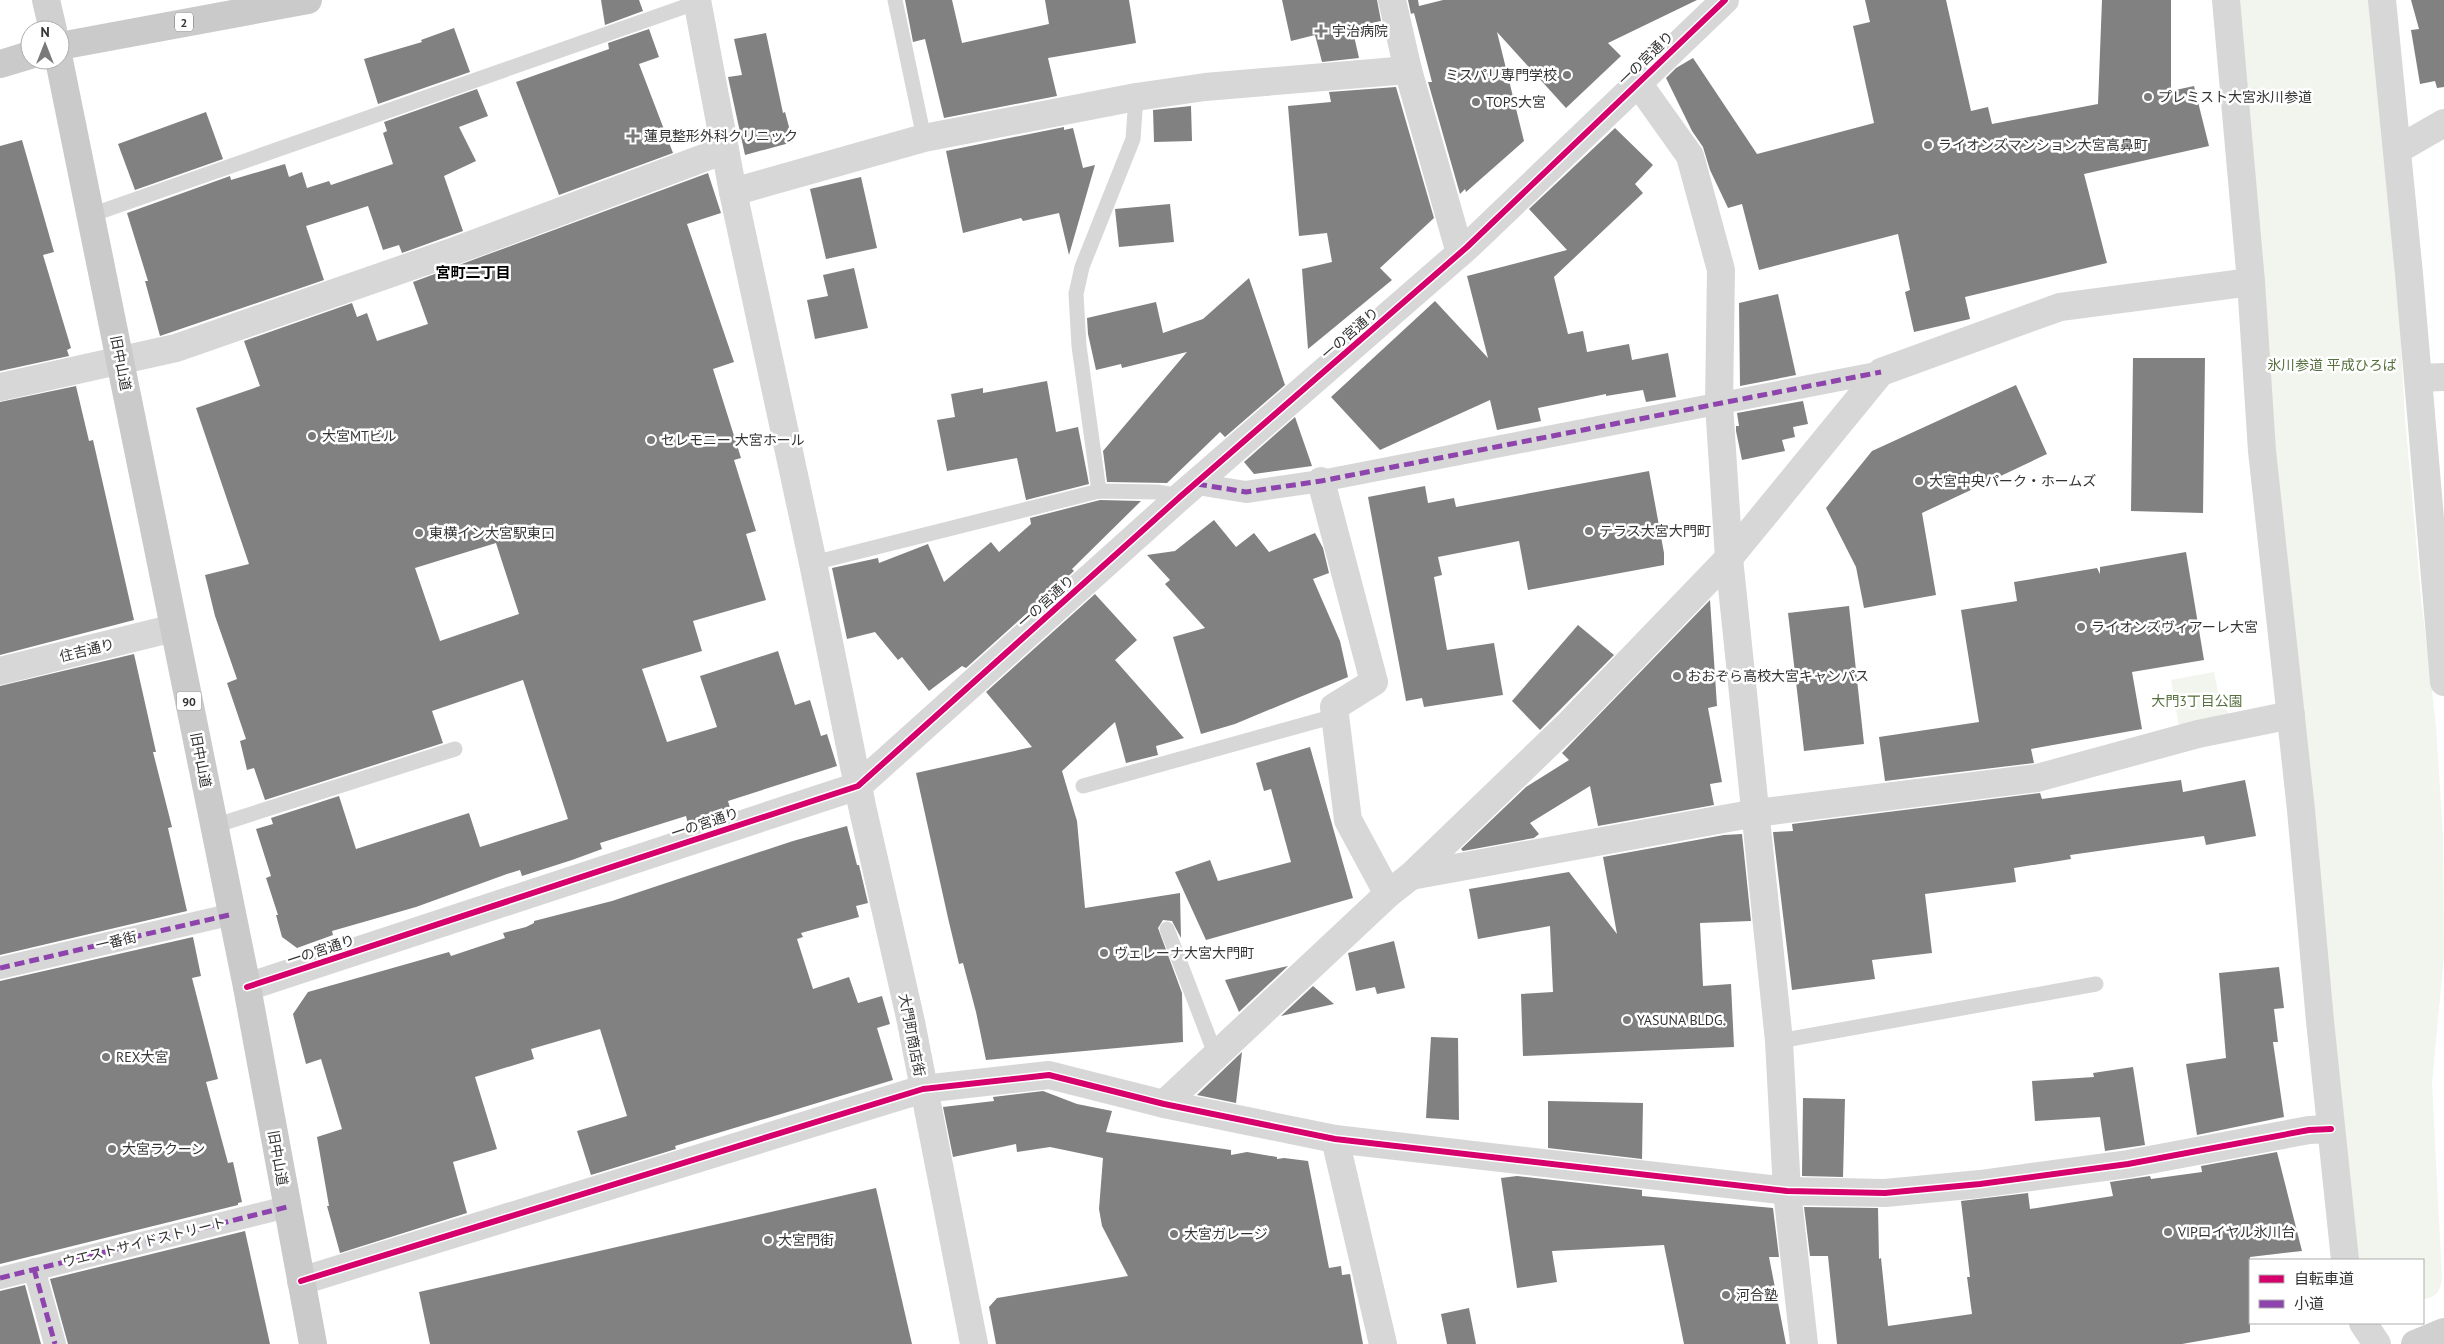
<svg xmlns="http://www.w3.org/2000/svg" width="2444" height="1344" font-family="'PT Sans','Noto Sans JP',sans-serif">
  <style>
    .green { fill: #f1f5ed }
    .building { fill: #818181; fill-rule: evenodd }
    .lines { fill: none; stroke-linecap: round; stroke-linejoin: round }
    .service { stroke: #d7d7d7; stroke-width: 15 }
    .pedestrian { stroke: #d7d7d7; stroke-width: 22 }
    .minor { stroke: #d7d7d7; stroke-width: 28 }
    .secondary { stroke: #d0d0d0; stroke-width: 28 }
    .primary { stroke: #cacaca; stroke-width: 28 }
    .quiet { stroke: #8e44ad; stroke-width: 5; stroke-dasharray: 10 5; stroke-linecap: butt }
    .cycleway-casing { stroke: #fff; stroke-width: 9 }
    .cycleway { stroke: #d6006c; stroke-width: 6 }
    .poi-dot { fill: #7a7a7a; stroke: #fff; stroke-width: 2 }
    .labels { text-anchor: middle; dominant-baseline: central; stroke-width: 5; stroke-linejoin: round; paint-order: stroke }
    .shield { fill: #fff; stroke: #707070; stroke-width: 1 }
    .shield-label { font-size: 12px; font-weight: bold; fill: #333 }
    .poi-label { font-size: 14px; fill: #333; stroke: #fff; text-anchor: start }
    .street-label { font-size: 14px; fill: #333; stroke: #fff }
    .park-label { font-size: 14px; fill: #56703f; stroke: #fff }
    .neighbourhood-label { font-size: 15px; font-weight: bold; fill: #000; stroke: #fff }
  </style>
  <rect width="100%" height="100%" fill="#fff"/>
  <!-- green -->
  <g class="green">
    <path d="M2232,0h140l28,327 5,92 16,178 15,129 7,110 1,119 -12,128 10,196c-2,13 -6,19 -19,20v-39h-72z"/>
    <polygon points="2214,672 2219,697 2230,716 2179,727 2171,680"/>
  </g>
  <!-- building -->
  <g class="building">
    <polygon points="601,0 639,0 643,11 605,25"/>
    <polygon points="905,0 952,0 962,43 1049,24 1045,0 1129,0 1136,43 1048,58 1057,96 944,118 925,39 913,42"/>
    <polygon points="1282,0 1377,0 1381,21 1352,27 1359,58 1322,62 1315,35 1291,41"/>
    <polygon points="1408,0 1418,0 1419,6 1443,0 1697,0 1608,43 1621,56 1566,108 1497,32 1524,141 1466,192 1465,189 1460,194 1428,82 1432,82 1414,13 1411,14"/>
    <polygon points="1865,0 1946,0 1971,111 1988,107 1992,124 2098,104 2102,0 2171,0 2171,91 2194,86 2209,146 2084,174 2107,263 1965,297 1970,319 1914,332 1905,292 1910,290 1898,234 1759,270 1742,204 1728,208 1710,170 1703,147 1692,131 1666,78 1676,68 1693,58 1757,154 1874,123 1853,26 1870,22"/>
    <polygon points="2411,0 2444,0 2444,87 2437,88 2435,81 2420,84 2411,30 2419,29"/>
    <polygon points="454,28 470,72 378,104 364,59 422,42 421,40"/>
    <polygon points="649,29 659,57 639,64 673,153 559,195 516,82 609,49 608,43"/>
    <polygon points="766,33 783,113 785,112 793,142 745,155 728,77 742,75 734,39"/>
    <polygon points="1396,87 1434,218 1380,268 1392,280 1308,349 1302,269 1332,262 1327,233 1299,236 1288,106 1331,102 1329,92"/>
    <polygon points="477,89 488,116 459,127 476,161 444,176 463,231 402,253 399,245 383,250 368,206 306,226 324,280 160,336 145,281 148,281 127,213 230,176 231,180 285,164 289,177 302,172 307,188 329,181 331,185 393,164 383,133 387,131 384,122"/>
    <polygon points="1191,106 1192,141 1154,142 1153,110"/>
    <polygon points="206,112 223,159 135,190 118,144"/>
    <polygon points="1064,127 1064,130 1073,128 1083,168 1095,165 1069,255 1059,213 1023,221 1021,218 963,233 946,151"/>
    <polygon points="1615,128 1653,165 1635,184 1643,193 1554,277 1568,334 1583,331 1587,352 1629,344 1632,360 1668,353 1676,397 1646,402 1643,390 1606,396 1606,394 1538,408 1541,421 1497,430 1490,400 1380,450 1331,397 1435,301 1488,358 1467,276 1567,250 1529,209"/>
    <polygon points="22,140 54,252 43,255 71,348 67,350 69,356 0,371 0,146"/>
    <path d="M708,173l13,40 -34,11 47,138 -21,7 28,89 -7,2 22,71 -10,3 20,66 -73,21 9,30 -60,18 25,73 50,-15 -17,-51 78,-25 17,54 15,-5 11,36 6,-2 10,32 -109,35 3,10 -43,13 -2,-8 -86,27 2,6 -30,11 -50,16 -2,-6 -13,4 -91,33 -84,24 1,4 -36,13 -15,-11 -6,-22h2l-12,-37 5,-2 -15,-47 17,-5 -2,-6 68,-22 17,53 113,-36 11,34 88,-28 -45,-139 -91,31 11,32 -178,57 -11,-32 -7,2 -7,-29 6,-2 -19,-56 10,-4 -22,-63 -10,-41 44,-11 -53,-156 64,-22 -16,-45 108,-38 5,14 10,-4 10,28 51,-17 -15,-42zM496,543l23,71 -79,27 -25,-73z"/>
    <polygon points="861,177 877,248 826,259 810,189"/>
    <polygon points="1170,204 1174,242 1119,247 1115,209"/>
    <polygon points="854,268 868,328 815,339 807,300 828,296 823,275"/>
    <polygon points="1249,278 1285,385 1225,437 1220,432 1167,483 1107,482 1103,451 1187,352 1122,368 1121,364 1096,370 1088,334 1087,318 1156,302 1163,333 1203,319"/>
    <polygon points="1778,294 1796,375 1740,386 1739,303"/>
    <polygon points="2133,358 2205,358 2203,513 2131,511"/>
    <polygon points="1047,381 1056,432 1078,427 1089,484 1026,500 1017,458 947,471 937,420 955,417 951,394 983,388 983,393"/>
    <polygon points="2016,385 2047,454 1922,513 1936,595 1864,608 1856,567 1826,508 1872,451"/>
    <polygon points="76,386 89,441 93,440 134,620 0,655 0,402"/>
    <polygon points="1803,401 1808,424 1793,427 1795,437 1782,440 1785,451 1742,460 1736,431 1736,426 1739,426 1737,413"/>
    <polygon points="1295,417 1312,466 1254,474 1244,462"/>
    <polygon points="1649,471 1664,553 1664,565 1528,590 1519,541 1438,557 1442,575 1434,577 1447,650 1494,643 1503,695 1424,707 1422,698 1406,701 1368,497 1425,486 1428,503 1454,498 1456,507"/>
    <polygon points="1100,500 1141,501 1072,569 1074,571 966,668 962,666 929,691 902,657 898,660 875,632 847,639 832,568 878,558 879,563 928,544 944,582 991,542 999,552 1031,524 1030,518"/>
    <polygon points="1214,520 1236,547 1254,533 1269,552 1315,533 1323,548 1329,573 1313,579 1340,641 1348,677 1235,724 1201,734 1173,637 1205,628 1165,584 1170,580 1147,555 1175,551"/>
    <polygon points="2186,552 2204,660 2132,672 2142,729 2031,749 2034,763 1885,781 1879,737 1979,722 1961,610 2017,601 2014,582 2097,568 2100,574 2100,567"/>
    <polygon points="1095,594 1137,640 1115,660 1184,738 1156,746 1158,755 1126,763 1115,722 1062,771 1077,821 1085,908 1180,893 1181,938 1172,921 1163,920 1158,928 1182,993 1183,1042 986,1060 976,1012 963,963 959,964 948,918 916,773 1032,747 986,692"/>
    <polygon points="1710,600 1717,706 1708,708 1722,782 1710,784 1714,805 1598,826 1590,786 1530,823 1539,834 1534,838 1463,851 1461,849 1526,787 1569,760 1562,753"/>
    <polygon points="1849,606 1864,744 1804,751 1788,613"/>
    <polygon points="1578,625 1614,655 1540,730 1512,701"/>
    <polygon points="134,654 156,752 153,752 172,827 168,828 187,911 0,955 0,686"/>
    <polygon points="1310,747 1353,898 1206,940 1175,872 1210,860 1218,881 1291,862 1271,789 1264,791 1256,763"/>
    <polygon points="2181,780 2183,792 2245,780 2256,836 2206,845 2204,836 2070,855 2071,859 2014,868 2016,882 1925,894 1932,953 1872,960 1875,979 1792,990 1773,832 1793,831 1792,824 2040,793 2042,799"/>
    <polygon points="847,826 857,865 859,865 868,903 856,906 859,917 801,933 803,937 797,939 813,989 849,977 858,1003 882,996 890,1024 877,1028 893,1080 675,1146 676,1149 591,1175 577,1131 627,1116 600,1029 531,1049 534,1059 475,1077 497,1149 453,1162 467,1213 340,1253 327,1206 329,1206 317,1137 342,1129 321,1059 306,1064 293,1014 308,992 449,952 451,956 505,938 503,933 526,927 534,923 534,921 612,901 793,841"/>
    <polygon points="1742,834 1751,921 1700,923 1703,986 1731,984 1734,1047 1523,1056 1521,994 1553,992 1550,926 1478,939 1469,889 1569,872 1617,934 1603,857 1724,835"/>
    <polygon points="193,937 201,976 192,978 218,1079 206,1082 228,1163 233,1162 242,1202 238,1203 238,1205 0,1264 0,981"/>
    <polygon points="1394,941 1405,988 1377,994 1375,987 1356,991 1348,953"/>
    <polygon points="1288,966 1239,1012 1225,980"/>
    <polygon points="2279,967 2284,1008 2274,1009 2278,1042 2273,1042 2284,1117 2197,1135 2186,1064 2226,1058 2219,973"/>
    <polygon points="1313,986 1334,1004 1281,1016"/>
    <polygon points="1431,1037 1458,1038 1459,1120 1426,1118"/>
    <polygon points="1242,1052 1236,1103 1197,1095"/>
    <polygon points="2133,1067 2145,1145 2105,1151 2100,1117 2035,1121 2032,1081 2094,1077 2093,1073"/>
    <polygon points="1043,1091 1077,1104 1112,1111 1106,1132 1231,1150 1231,1155 1247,1152 1277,1157 1277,1159 1284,1158 1308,1161 1329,1268 1341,1266 1342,1275 1350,1274 1363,1344 996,1344 989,1307 997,1298 1128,1276 1102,1226 1099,1209 1103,1158 1050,1147 1017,1152 1016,1144 953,1157 943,1107 994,1101 993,1097"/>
    <polygon points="1803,1098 1845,1099 1843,1177 1802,1176"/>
    <polygon points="1548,1101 1643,1103 1642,1159 1548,1148"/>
    <polygon points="2277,1152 2302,1251 2250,1257 2250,1332 2182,1344 1837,1344 1828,1256 1810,1256 1804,1207 1878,1208 1879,1259 1881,1258 1888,1326 1972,1314 1967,1277 1970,1277 1961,1201 2028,1193 2030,1209 2113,1196 2110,1182 2150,1176 2151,1179 2202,1172 2201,1166"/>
    <polygon points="1517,1176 1642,1190 1642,1196 1773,1208 1779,1257 1769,1257 1786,1344 1684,1344 1664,1245 1552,1251 1557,1282 1517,1288 1501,1178"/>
    <polygon points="876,1188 912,1344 430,1344 419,1292"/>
    <polygon points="245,1231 270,1344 68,1344 50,1279"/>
    <polygon points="25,1285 41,1344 0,1344 0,1291"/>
    <polygon points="1469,1308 1476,1344 1447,1344 1441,1314"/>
  </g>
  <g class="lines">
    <!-- service -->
    <g class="service">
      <polyline points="895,0 924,138"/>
      <polyline points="91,215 698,2"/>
      <polyline points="1099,491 1079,346 1076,294 1082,267 1133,139 1136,97"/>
      <polyline points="813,563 1099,491 1157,492 1181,496"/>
      <polyline points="1083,786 1335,716"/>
      <polyline points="214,826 455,749"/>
      <polyline points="1167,929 1216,1056"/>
      <polyline points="1779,1041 2096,984"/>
    </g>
    <!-- pedestrian -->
    <g class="pedestrian">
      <polyline points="1197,484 1246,492 1321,481 1881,372"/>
      <polyline points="0,968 233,914"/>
      <polyline points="34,1269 55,1344"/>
      <polyline points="0,1278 287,1207"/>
    </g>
    <!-- minor -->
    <g class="minor">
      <polyline points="697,0 733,192 813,563 862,806 911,1022 974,1344"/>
      <polyline points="1392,0 1408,70 1460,253"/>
      <polyline points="2226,0 2251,282 2262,451 2301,810 2320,1021 2345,1260"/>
      <polyline points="2382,0 2409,274 2444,682"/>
      <polyline points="1638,83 1690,156 1721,270 1719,404 1729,558 1779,1041 1787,1191 1804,1344"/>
      <polyline points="2397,150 2444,123"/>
      <polyline points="733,192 924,138 1136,97 1205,87 1408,70"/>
      <polyline points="2419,378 2444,377"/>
      <polyline points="0,387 176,348 449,253 725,150"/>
      <polyline points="1321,481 1374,682 1334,707 1348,820 1388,894"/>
      <polyline points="0,671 174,628"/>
      <polyline points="1411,876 1756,813 2037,778 2198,734 2291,715"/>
      <polyline points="247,987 858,786 1181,496 1467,247 1725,0"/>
      <polyline points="1164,1104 1388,894 1411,876 1571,722 1729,558 1881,372 2060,307 2251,282"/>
      <polyline points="1335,1139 1383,1344"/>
      <polyline points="301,1281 923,1089 1049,1075 1164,1104 1335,1139 1787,1191 1885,1193 1980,1184 2128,1164 2309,1130 2331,1129"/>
      <polyline points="2363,1323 2377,1344"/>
    </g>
    <!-- secondary -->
    <g class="secondary">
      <polyline points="46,0 53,30"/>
      <polyline points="2415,1344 2444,1332"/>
    </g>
    <!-- primary -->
    <g class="primary">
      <polyline points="60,46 308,0"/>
      <polyline points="59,60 247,987 313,1344"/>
      <polyline points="0,64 30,55"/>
    </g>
    <!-- quiet -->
    <g class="quiet">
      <polyline points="1197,484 1246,492 1321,481 1881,372"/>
      <polyline points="0,968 233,914"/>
      <polyline points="34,1269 55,1344"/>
      <polyline points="0,1278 287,1207"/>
    </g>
    <!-- cycleway casing -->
    <g class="cycleway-casing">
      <g id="cycleway">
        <polyline points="247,987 858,786 1181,496 1467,247 1725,0"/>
        <polyline points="301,1281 923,1089 1049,1075 1164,1104 1335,1139 1787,1191 1885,1193 1980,1184 2128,1164 2309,1130 2331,1129"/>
      </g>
    </g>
    <!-- cycleway -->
    <use href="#cycleway" class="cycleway"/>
  </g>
  <!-- markers -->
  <g class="poi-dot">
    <path d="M1318.5 23.5h5v5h5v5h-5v5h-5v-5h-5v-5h5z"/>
    <circle cx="1567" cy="75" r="5"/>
    <circle cx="2148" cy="97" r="5"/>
    <circle cx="1476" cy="102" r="5"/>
    <path d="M630.5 128.5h5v5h5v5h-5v5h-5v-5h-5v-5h5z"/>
    <circle cx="1928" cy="145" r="5"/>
    <circle cx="312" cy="436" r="5"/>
    <circle cx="651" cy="440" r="5"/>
    <circle cx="1919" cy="481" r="5"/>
    <circle cx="1589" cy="531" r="5"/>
    <circle cx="419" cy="533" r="5"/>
    <circle cx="2081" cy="627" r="5"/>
    <circle cx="1677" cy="676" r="5"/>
    <circle cx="1104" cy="953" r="5"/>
    <circle cx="1627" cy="1020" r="5"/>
    <circle cx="106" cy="1057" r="5"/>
    <circle cx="112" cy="1149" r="5"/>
    <circle cx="2168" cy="1232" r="5"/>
    <circle cx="1174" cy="1234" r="5"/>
    <circle cx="768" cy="1240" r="5"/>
    <circle cx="1726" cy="1295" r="5"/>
  </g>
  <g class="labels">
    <!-- shield labels -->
    <g class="shield">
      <rect x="175" y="12.5" width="18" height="19" rx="4"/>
      <rect x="176.5" y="691.5" width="25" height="19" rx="4"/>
    </g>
    <g class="shield-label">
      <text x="184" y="22">2</text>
      <text x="189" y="701">90</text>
    </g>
    <!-- poi labels -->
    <g class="poi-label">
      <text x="1332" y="31">宇治病院</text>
      <text x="1557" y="75" text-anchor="end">ミスパリ専門学校</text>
      <text x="2158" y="97">プレミスト大宮氷川参道</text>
      <text x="1486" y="102">TOPS大宮</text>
      <text x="644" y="136">蓮見整形外科クリニック</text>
      <text x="1938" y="145">ライオンズマンション大宮高鼻町</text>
      <text x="322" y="436">大宮MTビル</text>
      <text x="661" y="440">セレモニー 大宮ホール</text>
      <text x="1929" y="481">大宮中央パーク・ホームズ</text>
      <text x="1599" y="531">テラス大宮大門町</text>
      <text x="429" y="533">東横イン大宮駅東口</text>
      <text x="2091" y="627">ライオンズヴィアーレ大宮</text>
      <text x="1687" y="676">おおぞら高校大宮キャンパス</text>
      <text x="1114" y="953">ヴェレーナ大宮大門町</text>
      <text x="1637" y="1020">YASUNA BLDG.</text>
      <text x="116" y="1057">REX大宮</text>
      <text x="122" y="1149">大宮ラクーン</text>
      <text x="2178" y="1232">VIPロイヤル氷川台</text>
      <text x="1184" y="1234">大宮ガレージ</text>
      <text x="778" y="1240">大宮門街</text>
      <text x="1736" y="1295">河合塾</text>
    </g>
    <!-- street labels -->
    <g class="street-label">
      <text transform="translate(1646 58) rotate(-44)">一の宮通り</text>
      <text transform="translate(1350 333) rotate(-41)">一の宮通り</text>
      <text transform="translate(121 363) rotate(79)">旧中山道</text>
      <text transform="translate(1046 601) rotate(-42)">一の宮通り</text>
      <text transform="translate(87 650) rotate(-14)">住吉通り</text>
      <text transform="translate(201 760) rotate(79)">旧中山道</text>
      <text transform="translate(705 823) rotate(-18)">一の宮通り</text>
      <text transform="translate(116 941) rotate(-13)">一番街</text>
      <text transform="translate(321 950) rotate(-18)">一の宮通り</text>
      <text transform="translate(912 1035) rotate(79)">大門町商店街</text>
      <text transform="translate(278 1158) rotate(80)">旧中山道</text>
      <text transform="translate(144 1242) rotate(-14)">ウエストサイドストリート</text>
    </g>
    <!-- park labels -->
    <g class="park-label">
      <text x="2332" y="365">氷川参道 平成ひろば</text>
      <text x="2197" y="701">大門3丁目公園</text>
    </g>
    <!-- neighbourhood labels -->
    <g class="neighbourhood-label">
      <text x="473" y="272">宮町二丁目</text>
    </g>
  </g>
  <!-- legend -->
  <rect x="2249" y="1259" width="175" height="65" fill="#ffffff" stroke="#adadad"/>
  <rect x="2259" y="1275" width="25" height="8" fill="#d6006c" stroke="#adadad"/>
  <text x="2294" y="1284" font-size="15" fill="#333333">自転車道</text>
  <rect x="2259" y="1300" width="25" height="8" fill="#8e44ad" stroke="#adadad"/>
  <text x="2294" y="1309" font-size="15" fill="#333333">小道</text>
  <!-- north arrow -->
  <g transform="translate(45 45)"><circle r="24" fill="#ffffff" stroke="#adadad"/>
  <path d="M0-4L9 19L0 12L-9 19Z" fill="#7a7a7a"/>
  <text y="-8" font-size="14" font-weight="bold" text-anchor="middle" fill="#333333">N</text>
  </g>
</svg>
